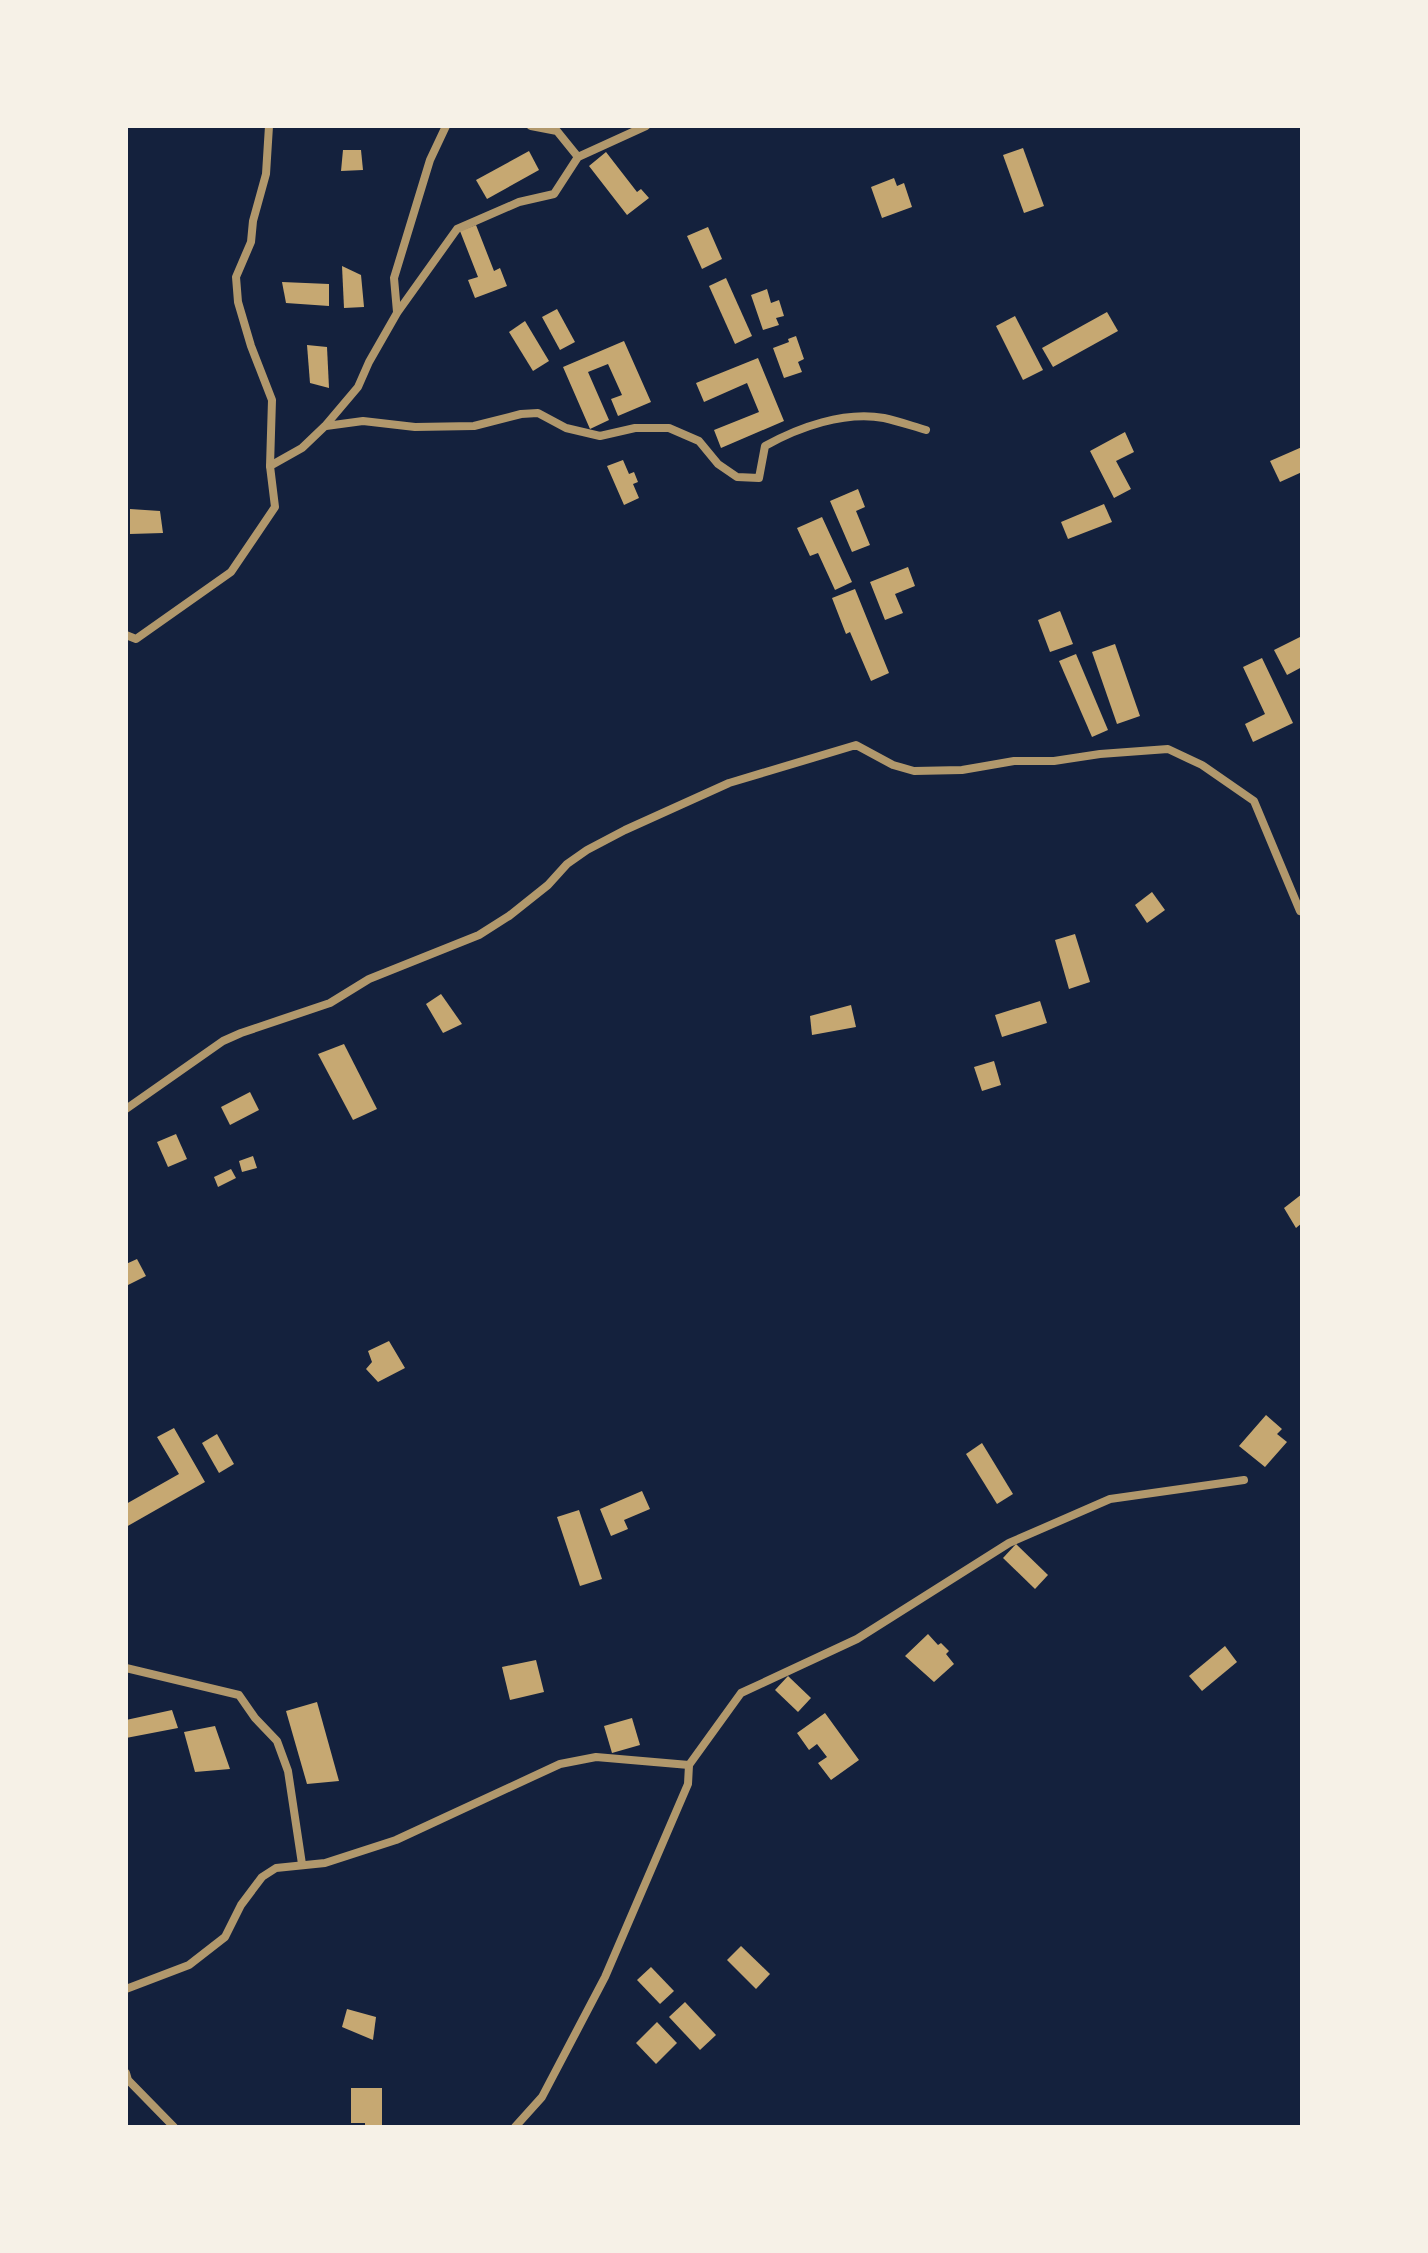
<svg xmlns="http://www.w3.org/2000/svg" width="1428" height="2253" font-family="'Crimson Pro',serif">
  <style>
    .building { fill: #c6a872 }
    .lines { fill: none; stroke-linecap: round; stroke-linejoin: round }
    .minor { stroke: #b1986c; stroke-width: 8 }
  </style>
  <rect width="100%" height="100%" fill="#14213d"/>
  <!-- building -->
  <g class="building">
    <polygon points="1023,148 1044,206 1024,213 1003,155"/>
    <polygon points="343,150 361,150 363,170 341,171"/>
    <polygon points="529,151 539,170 487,199 476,180"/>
    <polygon points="606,152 637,192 641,189 649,198 627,215 589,166"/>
    <polygon points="894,178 897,186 904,183 912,207 882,218 871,187"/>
    <polygon points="476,225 494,271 500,268 507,286 475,298 468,280 478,277 460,231"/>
    <polygon points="708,227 722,259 702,269 687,236"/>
    <polygon points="342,266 361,275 364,307 344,308"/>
    <polygon points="726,278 752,336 735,344 709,286"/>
    <polygon points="282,282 329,284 329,306 286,303"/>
    <polygon points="767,289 771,303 779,300 784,316 776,318 779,325 763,330 751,295"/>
    <polygon points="557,309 575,342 560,350 542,317"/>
    <polygon points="1107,312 1118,331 1053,367 1042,348"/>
    <polygon points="1015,316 1043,370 1023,380 996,326"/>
    <polygon points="525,321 549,361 533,371 509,332"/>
    <polygon points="796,336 804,359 798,362 802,372 784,378 773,348 789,342 788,339"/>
    <polygon points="624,341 651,402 618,416 611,399 622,395 608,364 588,372 609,420 590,429 563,367"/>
    <polygon points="307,345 327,347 329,388 310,383"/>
    <polygon points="758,358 784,421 721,448 714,430 759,412 747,383 704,402 696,383"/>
    <polygon points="1125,432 1134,452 1116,461 1131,489 1114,498 1090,451"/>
    <polygon points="1302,447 1302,472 1280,482 1270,461"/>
    <polygon points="623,460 629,474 634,472 638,482 633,484 639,498 624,505 607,466"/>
    <polygon points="858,489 865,507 856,511 870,545 852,552 830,501"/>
    <polygon points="1104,504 1112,522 1068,539 1061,522"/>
    <polygon points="130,509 160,511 163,533 130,534"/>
    <polygon points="822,517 852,582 835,590 818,553 810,556 797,528"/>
    <polygon points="908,567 915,586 895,594 903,613 885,620 870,582"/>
    <polygon points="855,589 889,673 871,681 850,632 846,634 832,598"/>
    <polygon points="1060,611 1073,644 1050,652 1038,620"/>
    <polygon points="1302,636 1302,667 1287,675 1274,650"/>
    <polygon points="1115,644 1140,716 1117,724 1092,652"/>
    <polygon points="1076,654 1108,730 1092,737 1059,661"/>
    <polygon points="1262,658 1293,723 1253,742 1245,724 1265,714 1243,667"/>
    <polygon points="1152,892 1165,910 1147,923 1135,905"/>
    <polygon points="1075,934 1090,982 1069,989 1055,940"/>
    <polygon points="441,994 462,1024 443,1033 426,1004"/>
    <polygon points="1040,1001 1047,1023 1002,1037 995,1015"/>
    <polygon points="851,1005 856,1027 812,1035 810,1016"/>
    <polygon points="344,1044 377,1109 353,1120 318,1054"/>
    <polygon points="994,1061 1001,1085 982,1091 974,1067"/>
    <polygon points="250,1092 259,1110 230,1125 221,1107"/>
    <polygon points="176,1134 187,1159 168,1167 157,1142"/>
    <polygon points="253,1156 257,1168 242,1172 239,1161"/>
    <polygon points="231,1169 236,1178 218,1187 214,1177"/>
    <polygon points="1302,1194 1302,1223 1296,1228 1284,1208"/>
    <polygon points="137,1259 146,1276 126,1286 126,1264"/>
    <polygon points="389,1341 405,1368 378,1382 366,1369 372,1362 368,1351"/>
    <polygon points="1266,1415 1282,1429 1277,1434 1287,1442 1265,1467 1239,1446"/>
    <polygon points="174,1428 205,1482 126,1527 126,1504 179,1474 157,1437"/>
    <polygon points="217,1434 234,1464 219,1473 202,1443"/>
    <polygon points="982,1443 1013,1494 997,1504 966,1454"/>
    <polygon points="642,1491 650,1509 624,1520 628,1529 611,1536 600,1509"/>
    <polygon points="579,1510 602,1579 580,1586 557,1517"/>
    <polygon points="1016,1544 1048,1575 1035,1589 1003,1558"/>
    <polygon points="928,1634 938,1645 941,1643 949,1651 946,1654 954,1664 934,1682 905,1656"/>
    <polygon points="1225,1646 1237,1662 1202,1691 1189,1676"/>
    <polygon points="536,1660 544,1692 510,1700 502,1667"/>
    <polygon points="788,1676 811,1698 798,1712 775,1690"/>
    <polygon points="317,1702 339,1781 307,1784 286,1711"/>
    <polygon points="172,1710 178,1728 126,1738 126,1720"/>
    <polygon points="825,1713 859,1760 831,1780 818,1763 827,1757 817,1744 809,1750 797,1733"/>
    <polygon points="632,1718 640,1745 612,1753 604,1726"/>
    <polygon points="215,1726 230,1769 195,1772 184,1732"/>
    <polygon points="741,1946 770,1974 756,1989 727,1960"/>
    <polygon points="651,1967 674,1991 660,2004 637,1980"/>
    <polygon points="685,2002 716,2035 700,2050 669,2017"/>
    <polygon points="347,2009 376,2017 373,2040 342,2027"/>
    <polygon points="657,2022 677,2043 656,2064 636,2043"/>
    <polygon points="351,2088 382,2088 382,2127 365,2127 365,2123 351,2123"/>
  </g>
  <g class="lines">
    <!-- minor -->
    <g class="minor">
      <polyline points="269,126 266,174 253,221 251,242 236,277 238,302 251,346 272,400 270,466"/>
      <polyline points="531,126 557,131 578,157"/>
      <polyline points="397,312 394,278 430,160 446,126"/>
      <path d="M326,426l37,-5 52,6 59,-1 47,-12 17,-1 28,15 34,8 35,-8h34l30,13 19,23 19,13 22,1 6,-32c34,-19 79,-35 119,-28 14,3 28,8 42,12"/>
      <polyline points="126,635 136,639 231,572 275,507 270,466 302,448 325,426 358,387 369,362 397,313 457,229 519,202 554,194 578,157 646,126"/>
      <polyline points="126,1109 223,1041 241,1033 330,1003 369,979 479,935 509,916 548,885 567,864 587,850 625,830 729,783 856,745 893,765 914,771 962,770 1014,761 1054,761 1100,754 1168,749 1202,765 1254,801 1300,911"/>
      <polyline points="126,1668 239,1695 255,1718 277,1741 288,1771 302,1864"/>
      <polyline points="126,1989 189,1965 225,1937 241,1905 262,1877 276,1868 325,1863 396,1840 560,1764 596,1757 689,1765"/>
      <polyline points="126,2073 128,2080 174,2127"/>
      <polyline points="515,2127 542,2097 605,1977 688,1784 689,1765 741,1693 857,1639 1009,1543 1110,1499 1244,1480"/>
    </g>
  </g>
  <!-- border -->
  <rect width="1428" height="2253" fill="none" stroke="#f6f1e7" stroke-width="256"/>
</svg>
